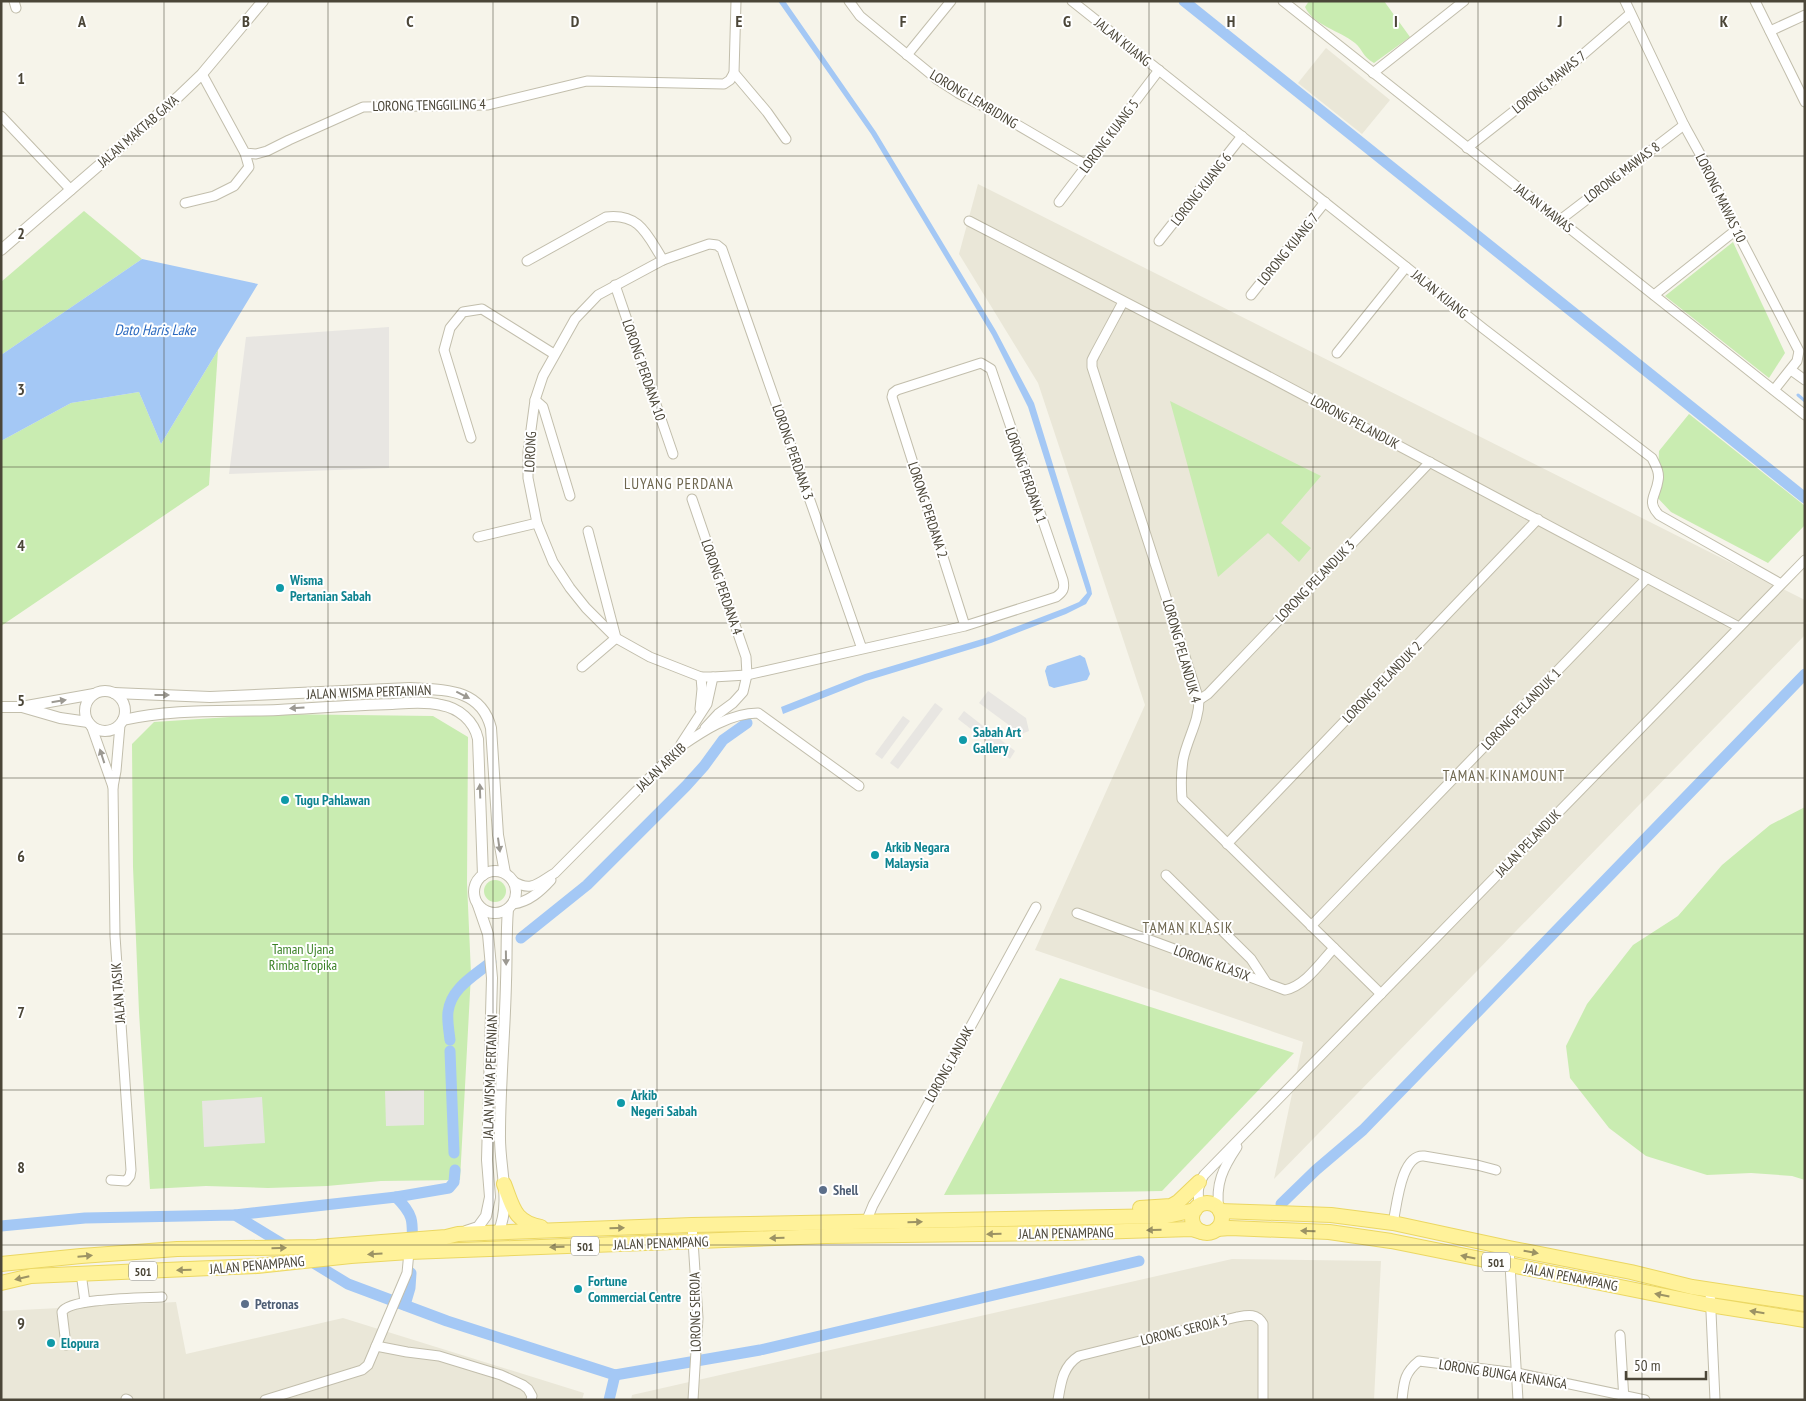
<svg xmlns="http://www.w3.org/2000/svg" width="1806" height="1401" font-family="'PT Sans Narrow',sans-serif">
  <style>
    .residential { fill: #eae7d8 }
    .green { fill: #c9ecb1 }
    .parking { fill: #e8e6e2 }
    .water { fill: #a4c8f5 }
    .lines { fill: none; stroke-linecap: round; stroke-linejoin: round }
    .stream { stroke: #a4c8f5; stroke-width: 3 }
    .canal { stroke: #a4c8f5; stroke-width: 11 }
    .minor-casing { stroke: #c2beac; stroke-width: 11 }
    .tertiary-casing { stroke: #c2beac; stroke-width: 12 }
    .primary-casing { stroke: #ebd763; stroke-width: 16 }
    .minor { stroke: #fff; stroke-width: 9 }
    .tertiary { stroke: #fff; stroke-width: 10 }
    .primary { stroke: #fff29a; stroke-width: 14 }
    .oneway { fill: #9c9992 }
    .oneway2 { fill: #9c9364 }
    .grid { fill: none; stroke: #4b4638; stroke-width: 1; stroke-opacity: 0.55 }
    .culture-dot { fill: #0f9aa8; stroke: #fff; stroke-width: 2 }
    .service-dot { fill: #5c6f8a; stroke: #fff; stroke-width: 2 }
    .labels { text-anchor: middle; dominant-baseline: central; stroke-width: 4; stroke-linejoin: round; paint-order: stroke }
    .shield { fill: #fff; stroke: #817e74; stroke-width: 1 }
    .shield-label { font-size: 12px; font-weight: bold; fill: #4b4638 }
    .street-label { font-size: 14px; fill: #4b4638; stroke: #fff }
    .culture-label { font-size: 14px; font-weight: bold; fill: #0d838f; stroke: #fff; text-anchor: start }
    .park-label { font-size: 14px; fill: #3b8226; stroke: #fff }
    .service-label { font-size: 14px; font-weight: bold; fill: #4e5e75; stroke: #fff; text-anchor: start }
    .water-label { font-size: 15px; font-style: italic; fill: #2969bf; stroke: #fff }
    .neighbourhood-label { font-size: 15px; letter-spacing: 1px; fill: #6e664e; stroke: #fff }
    .grid-label { font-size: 16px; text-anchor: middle; font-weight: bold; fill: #4b4638; stroke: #fff; stroke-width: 4; stroke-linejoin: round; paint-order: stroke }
  </style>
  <rect width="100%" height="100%" fill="#f6f4ea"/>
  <!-- residential -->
  <g class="residential">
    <polygon points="1326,48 1390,100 1362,134 1298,83"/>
    <polygon points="978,184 1805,600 1805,635 1274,1179 1303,1042 1035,950 1145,705 1038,383 959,254"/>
    <polygon points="1232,1259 1381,1261 1374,1400 631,1400 632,1395"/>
    <polygon points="176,1302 186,1354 343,1318 584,1393 582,1400 1,1400 1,1311"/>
  </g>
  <!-- green -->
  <g class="green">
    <path d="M1309,1h75l26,36 -36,26c-12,-7 -11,-13 -19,-20 -16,-13 -41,-17 -50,-36z"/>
    <polygon points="84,211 142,259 1,355 1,282"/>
    <polygon points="1733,242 1785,353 1769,378 1665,296"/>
    <polygon points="218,350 209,485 1,626 1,441 71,403 139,392 161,444"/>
    <polygon points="1170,401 1321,476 1281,523 1311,548 1299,562 1268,533 1218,577"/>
    <polygon points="1689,414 1805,506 1805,525 1768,563 1671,512 1654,494 1658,472 1659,451"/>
    <polygon points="275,714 433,716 468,737 467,883 471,974 460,1180 381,1181 327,1186 268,1188 206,1186 150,1189 139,1012 133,867 132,744 154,722"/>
    <polygon points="1805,807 1805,1180 1792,1176 1751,1173 1707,1175 1646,1156 1609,1128 1570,1078 1566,1046 1587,1004 1633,945 1678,916 1722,865 1770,825"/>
    <circle cx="495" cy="891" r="11"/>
    <polygon points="1060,978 1294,1053 1162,1191 944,1195"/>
  </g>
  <!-- parking -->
  <g class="parking">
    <polygon points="389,327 389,468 229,474 246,337"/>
    <polygon points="988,691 1026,718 1029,731 1021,734 979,703"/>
    <polygon points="935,703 943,709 898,769 890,763"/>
    <polygon points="964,711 1015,751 1010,759 958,719"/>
    <polygon points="903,716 910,721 882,759 875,754"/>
    <polygon points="424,1090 424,1125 386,1126 385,1091"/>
    <polygon points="262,1097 265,1143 204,1147 202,1101"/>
  </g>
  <!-- water -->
  <g class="water">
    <polygon points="778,1 785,1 876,132 996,331 1034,403 1091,588 1092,594 1086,604 1066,614 991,643 866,681 783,714 781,707 865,674 989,637 1065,608 1079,602 1087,593 1028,407 992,335 871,134"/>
    <polygon points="142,259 258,284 161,444 139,392 71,403 1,441 1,355"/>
    <polygon points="1080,655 1085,658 1090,674 1087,680 1054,688 1049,686 1045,671 1047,666"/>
  </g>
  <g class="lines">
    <!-- stream -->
    <polyline class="stream" points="1798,395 1805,401"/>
    <!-- canal -->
    <g class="canal">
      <polyline points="1184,1 1805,498"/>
      <polyline points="521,938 587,885 686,786 704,766 723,740 747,723"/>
      <path d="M450,1040c-1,-9 -3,-19 -2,-28 3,-24 26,-36 43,-50"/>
      <polyline points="450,1051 454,1153"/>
      <polyline points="396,1197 449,1188 454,1182 455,1170"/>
      <polyline points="1281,1204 1316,1170 1363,1130 1805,674"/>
      <path d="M235,1215l161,-18c18,18 17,24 16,49"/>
      <polyline points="1,1226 85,1218 235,1215 348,1284 447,1321 615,1375 760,1350 1139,1261"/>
      <polyline points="405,1305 410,1288 411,1273"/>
      <polyline points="609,1400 615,1375"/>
    </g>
    <!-- minor casing -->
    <g class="minor-casing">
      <g id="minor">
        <polyline points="14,1 16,8"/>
        <polyline points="736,1 734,73 767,112 786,139"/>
        <polyline points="849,1 860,16 938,80 958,93 1004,117 1086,165"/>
        <path d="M1072,1l412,328 168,129c4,8 8,15 6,23 -2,15 -12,20 1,34l122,69"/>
        <polyline points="1283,1 1805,415"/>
        <polyline points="1625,1 1684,125 1705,163 1736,230 1799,351 1797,361 1774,390"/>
        <polyline points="1755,1 1805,102"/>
        <polyline points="1770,31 1805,15"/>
        <polyline points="907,55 951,1"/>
        <polyline points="1373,73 1464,1"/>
        <polyline points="202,74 245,153 256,154 267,151 289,140 363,107 488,105 587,81 724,84 730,80 734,73"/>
        <polyline points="1,116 71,190"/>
        <polyline points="1467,148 1551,82 1630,14"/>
        <polyline points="1059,202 1159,70"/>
        <polyline points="185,203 214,196 234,186 249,167 245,153"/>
        <polyline points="1560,220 1684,125"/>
        <polyline points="969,221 1264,374 1739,627"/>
        <polyline points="1159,241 1242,136"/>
        <path d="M527,261l79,-44c34,-4 41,18 57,43"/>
        <polyline points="615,285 673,454"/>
        <polyline points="1251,295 1325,202"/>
        <polyline points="1654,295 1736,230"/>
        <path d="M1123,302l-28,52 -3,6v7l107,333c0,22 -12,39 -16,60 -2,13 -2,26 -1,39l199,195"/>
        <polyline points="1337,353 1406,267"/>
        <polyline points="1791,370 1805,380"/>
        <polyline points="535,400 543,407 570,496"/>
        <polyline points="471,438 444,350 450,328 463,312 482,309 554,354"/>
        <polyline points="692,499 746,657 747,675 743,692 733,703 718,714 705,728"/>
        <polyline points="478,537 537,523"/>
        <path d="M862,649l-140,-400 -5,-4 -8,-1 -46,16 -65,35 -23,24 -32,57 -8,24 -7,52v26l9,45 16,39 17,26 16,20 30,30 34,19 51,20h12l34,-2 218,-49 91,-29c7,-5 9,-8 7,-17l-72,-211 -10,-6 -84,27 -4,3 -1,4 73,229"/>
        <polyline points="582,667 616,638 588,531"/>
        <polyline points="1199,700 1208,694 1430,462"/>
        <polyline points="700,709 702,689 701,677"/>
        <polyline points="91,725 113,787"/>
        <polyline points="681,744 707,704 713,677"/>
        <polyline points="1227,844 1538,519"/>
        <polyline points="1166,875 1251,959 1266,982"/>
        <path d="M513,881c19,12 26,1 42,-8l125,-126c23,-16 50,-34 78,-34l101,73"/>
        <path d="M513,904c16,-2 28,-13 38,-24"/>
        <path d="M1077,913l208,77c21,-5 35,-27 49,-42"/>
        <polyline points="1311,926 1647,578"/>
        <polyline points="111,1180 126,1181 130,1176 131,1170 115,936 113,787 116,771 120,725"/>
        <path d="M1199,1206c-1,-12 -2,-21 5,-31l601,-615"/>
        <path d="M1219,1210c-4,-26 4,-42 18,-63"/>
        <polyline points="866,1222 873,1205 1036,907"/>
        <path d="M1393,1223c4,-18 8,-69 31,-67l53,9 19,5"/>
        <polyline points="692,1225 698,1318 693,1400"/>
        <polyline points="1509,1248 1518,1400"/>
        <polyline points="81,1273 85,1302"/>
        <polyline points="1710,1290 1715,1400"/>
        <polyline points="1620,1335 1624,1400"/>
        <path d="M66,1345l-4,-33c7,-14 82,-14 100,-15"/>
        <polyline points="376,1346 407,1352 439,1356 501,1375 523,1385 528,1389 532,1396 531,1400"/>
        <polyline points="126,1399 128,1400"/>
        <polyline points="265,1400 362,1370 368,1365 407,1273 409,1252"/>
        <path d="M1058,1400c3,-18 5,-34 21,-44l158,-39c11,-2 20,-4 26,7v76"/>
        <path d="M1402,1400c2,-18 2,-27 17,-39l98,12 128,27"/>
      </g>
    </g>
    <!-- tertiary casing -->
    <g class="tertiary-casing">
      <g id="tertiary">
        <polyline points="1,250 178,97 202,74 263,1"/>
        <circle cx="105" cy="711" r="20"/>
        <path d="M114,693l96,4 200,-9c34,2 71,0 81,40l7,107 7,38"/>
        <polyline points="1,707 21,707 94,694"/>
        <polyline points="22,707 60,718 88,722"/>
        <path d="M123,720c51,-12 103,-8 155,-10 38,-2 76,-5 114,-6 16,-1 33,-3 49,1 18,3 33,16 37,34l5,136"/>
        <circle cx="495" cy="892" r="21"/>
        <polyline points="466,1231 478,1227 486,1216 490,1197 487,1160 492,978 488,934 478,905"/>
        <path d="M498,1233c14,-31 1,-66 2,-99 0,-51 5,-102 6,-152 1,-25 0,-49 2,-73"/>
      </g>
    </g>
    <!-- primary casing -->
    <g class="primary-casing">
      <g id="primary">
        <path d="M504,1184c9,23 10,38 37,43"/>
        <circle cx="1207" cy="1218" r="15"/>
        <polyline points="1140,1208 1171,1206 1178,1202 1199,1182"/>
        <polyline points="1220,1211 1331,1215 1393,1223 1509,1248 1631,1272 1692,1287 1805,1304"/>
        <polyline points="1217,1229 1230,1228 1329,1232 1391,1241 1710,1305 1805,1320"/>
        <polyline points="1,1264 81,1256 177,1249 317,1247 446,1237 458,1234 692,1225 1167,1216 1195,1210"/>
        <polyline points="1,1283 31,1276 257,1266 351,1256 409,1252 826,1236 1060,1233 1192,1229 1202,1232"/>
      </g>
    </g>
    <!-- minor -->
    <use href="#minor" class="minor"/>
    <!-- tertiary -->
    <use href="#tertiary" class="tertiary"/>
    <!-- primary -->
    <use href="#primary" class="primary"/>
  </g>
  <!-- one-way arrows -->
  <defs><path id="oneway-solid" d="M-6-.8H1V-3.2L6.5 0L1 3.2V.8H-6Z" transform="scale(1.25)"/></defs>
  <g class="oneway">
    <use href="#oneway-solid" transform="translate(162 695)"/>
    <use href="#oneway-solid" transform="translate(463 695) rotate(27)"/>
    <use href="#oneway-solid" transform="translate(59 701) rotate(-9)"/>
    <use href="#oneway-solid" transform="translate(297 708) rotate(176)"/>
    <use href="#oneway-solid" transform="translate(102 756) rotate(-108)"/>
    <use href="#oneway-solid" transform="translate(480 791) rotate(-92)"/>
    <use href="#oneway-solid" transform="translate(499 845) rotate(82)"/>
    <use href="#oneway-solid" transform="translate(506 958) rotate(89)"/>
  </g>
  <g class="oneway2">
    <use href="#oneway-solid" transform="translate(915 1222) rotate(-1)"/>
    <use href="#oneway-solid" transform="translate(617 1228) rotate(-2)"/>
    <use href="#oneway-solid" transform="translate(1154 1230) rotate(178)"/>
    <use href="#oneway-solid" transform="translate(1308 1231) rotate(-178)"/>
    <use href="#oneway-solid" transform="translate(994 1234) rotate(179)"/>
    <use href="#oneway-solid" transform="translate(777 1238) rotate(178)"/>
    <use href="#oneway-solid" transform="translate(557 1247) rotate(178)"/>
    <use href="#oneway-solid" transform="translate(279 1248) rotate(-2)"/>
    <use href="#oneway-solid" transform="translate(1531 1252) rotate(10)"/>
    <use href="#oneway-solid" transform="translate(375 1254) rotate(177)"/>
    <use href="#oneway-solid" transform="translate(85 1256) rotate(-5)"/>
    <use href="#oneway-solid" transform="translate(1468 1257) rotate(-168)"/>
    <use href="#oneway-solid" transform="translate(184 1270) rotate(178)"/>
    <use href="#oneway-solid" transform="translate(22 1278) rotate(167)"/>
    <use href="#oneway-solid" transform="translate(1662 1295) rotate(-169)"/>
    <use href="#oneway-solid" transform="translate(1757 1312) rotate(-171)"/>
  </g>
  <!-- grid -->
  <path class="grid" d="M164,1v1399M328,1v1399M493,1v1399M657,1v1399M821,1v1399M985,1v1399M1149,1v1399M1313,1v1399M1478,1v1399M1642,1v1399M1,156h1804M1,311h1804M1,467h1804M1,623h1804M1,778h1804M1,934h1804M1,1090h1804M1,1245h1804"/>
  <!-- markers -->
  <g class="culture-dot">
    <circle cx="280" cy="588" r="5"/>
    <circle cx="963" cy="740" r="5"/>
    <circle cx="285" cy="800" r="5"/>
    <circle cx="875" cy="855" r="5"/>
    <circle cx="621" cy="1103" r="5"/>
    <circle cx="578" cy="1289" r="5"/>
    <circle cx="51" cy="1343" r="5"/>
  </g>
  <g class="service-dot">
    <circle cx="823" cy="1190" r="5"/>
    <circle cx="245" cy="1304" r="5"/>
  </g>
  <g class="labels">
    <!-- shield labels -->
    <g class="shield">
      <rect x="571" y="1236.5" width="28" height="19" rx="4"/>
      <rect x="1482" y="1252.5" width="28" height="19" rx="4"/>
      <rect x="129" y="1261.5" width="28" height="19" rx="4"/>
    </g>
    <g class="shield-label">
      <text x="585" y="1246">501</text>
      <text x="1496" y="1262">501</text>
      <text x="143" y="1271">501</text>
    </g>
    <!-- street labels -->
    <g class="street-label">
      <text transform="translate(1123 42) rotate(39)">JALAN KIJANG</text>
      <text transform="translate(1549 82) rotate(-39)">LORONG MAWAS 7</text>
      <text transform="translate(974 99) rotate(31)">LORONG LEMBIDING</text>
      <text transform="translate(429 105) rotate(-1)">LORONG TENGGILING 4</text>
      <text transform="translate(138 131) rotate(-41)">JALAN MAKTAB GAYA</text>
      <text transform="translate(1109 136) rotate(-53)">LORONG KIJANG 5</text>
      <text transform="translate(1622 172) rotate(-37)">LORONG MAWAS 8</text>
      <text transform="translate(1201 189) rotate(-52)">LORONG KIJANG 6</text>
      <text transform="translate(1721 198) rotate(64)">LORONG MAWAS 10</text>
      <text transform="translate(1544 208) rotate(38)">JALAN MAWAS</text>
      <text transform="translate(1288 249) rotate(-51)">LORONG KIJANG 7</text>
      <text transform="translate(1440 294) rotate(39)">JALAN KIJANG</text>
      <text transform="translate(644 370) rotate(71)">LORONG PERDANA 10</text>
      <text transform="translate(1355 422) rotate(28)">LORONG PELANDUK</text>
      <text transform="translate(530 452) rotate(-87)">LORONG</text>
      <text transform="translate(793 452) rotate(71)">LORONG PERDANA 3</text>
      <text transform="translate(1026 475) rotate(71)">LORONG PERDANA 1</text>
      <text transform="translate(928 510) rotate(72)">LORONG PERDANA 2</text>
      <text transform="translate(1315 581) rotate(-46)">LORONG PELANDUK 3</text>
      <text transform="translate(722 587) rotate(71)">LORONG PERDANA 4</text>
      <text transform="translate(1182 651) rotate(74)">LORONG PELANDUK 4</text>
      <text transform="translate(1382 682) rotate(-46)">LORONG PELANDUK 2</text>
      <text transform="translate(369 692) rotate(-2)">JALAN WISMA PERTANIAN</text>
      <text transform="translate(1521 709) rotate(-46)">LORONG PELANDUK 1</text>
      <text transform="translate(661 767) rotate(-44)">JALAN ARKIB</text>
      <text transform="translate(1528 843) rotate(-46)">JALAN PELANDUK</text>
      <text transform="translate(1212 963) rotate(20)">LORONG KLASIX</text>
      <text transform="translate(118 993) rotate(-94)">JALAN TASIK</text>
      <text transform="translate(949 1064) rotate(-61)">LORONG LANDAK</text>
      <text transform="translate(490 1077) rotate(-88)">JALAN WISMA PERTANIAN</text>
      <text transform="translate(1066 1233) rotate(-1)">JALAN PENAMPANG</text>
      <text transform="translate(661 1243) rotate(-2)">JALAN PENAMPANG</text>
      <text transform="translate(257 1265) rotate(-5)">JALAN PENAMPANG</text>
      <text transform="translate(1571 1277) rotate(11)">JALAN PENAMPANG</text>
      <text transform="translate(695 1312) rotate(-91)">LORONG SEROJA</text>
      <text transform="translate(1184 1330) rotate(-14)">LORONG SEROJA 3</text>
      <text transform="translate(1503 1374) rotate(9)">LORONG BUNGA KENANGA</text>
    </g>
    <!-- culture labels -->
    <g class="culture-label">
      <text x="290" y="580">Wisma<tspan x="290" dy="16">Pertanian Sabah</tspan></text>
      <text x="973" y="732">Sabah Art<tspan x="973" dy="16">Gallery</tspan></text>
      <text x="295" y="800">Tugu Pahlawan</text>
      <text x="885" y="847">Arkib Negara<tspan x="885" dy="16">Malaysia</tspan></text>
      <text x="631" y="1095">Arkib<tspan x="631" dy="16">Negeri Sabah</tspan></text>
      <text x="588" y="1281">Fortune<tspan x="588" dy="16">Commercial Centre</tspan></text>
      <text x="61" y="1343">Elopura</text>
    </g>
    <!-- park labels -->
    <g class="park-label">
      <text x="303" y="949">Taman Ujana<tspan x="303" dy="16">Rimba Tropika</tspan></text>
    </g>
    <!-- service labels -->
    <g class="service-label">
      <text x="833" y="1190">Shell</text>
      <text x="255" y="1304">Petronas</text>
    </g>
    <!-- water labels -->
    <g class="water-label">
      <text x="155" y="329">Dato Haris Lake</text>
    </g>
    <!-- neighbourhood labels -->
    <g class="neighbourhood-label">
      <text x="679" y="483">LUYANG PERDANA</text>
      <text x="1504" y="775">TAMAN KINAMOUNT</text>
      <text x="1188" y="927">TAMAN KLASIK</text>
    </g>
  </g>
  <g class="grid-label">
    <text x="82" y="27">A</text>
    <text x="246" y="27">B</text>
    <text x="410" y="27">C</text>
    <text x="575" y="27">D</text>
    <text x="739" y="27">E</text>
    <text x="903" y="27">F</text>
    <text x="1067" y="27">G</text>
    <text x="1231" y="27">H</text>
    <text x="1396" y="27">I</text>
    <text x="1560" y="27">J</text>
    <text x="1724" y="27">K</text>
    <text x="21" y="84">1</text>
    <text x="21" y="239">2</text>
    <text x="21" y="395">3</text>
    <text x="21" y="551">4</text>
    <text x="21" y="706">5</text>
    <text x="21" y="862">6</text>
    <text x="21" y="1018">7</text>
    <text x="21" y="1173">8</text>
    <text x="21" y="1329">9</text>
  </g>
  <!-- border -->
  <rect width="1806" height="1401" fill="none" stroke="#4b4638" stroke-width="5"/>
  <!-- scale -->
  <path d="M1626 1371v8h80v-8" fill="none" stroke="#4b4638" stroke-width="2.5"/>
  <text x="1634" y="1371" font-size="15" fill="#4b4638" stroke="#ffffff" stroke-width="4" paint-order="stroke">50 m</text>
</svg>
